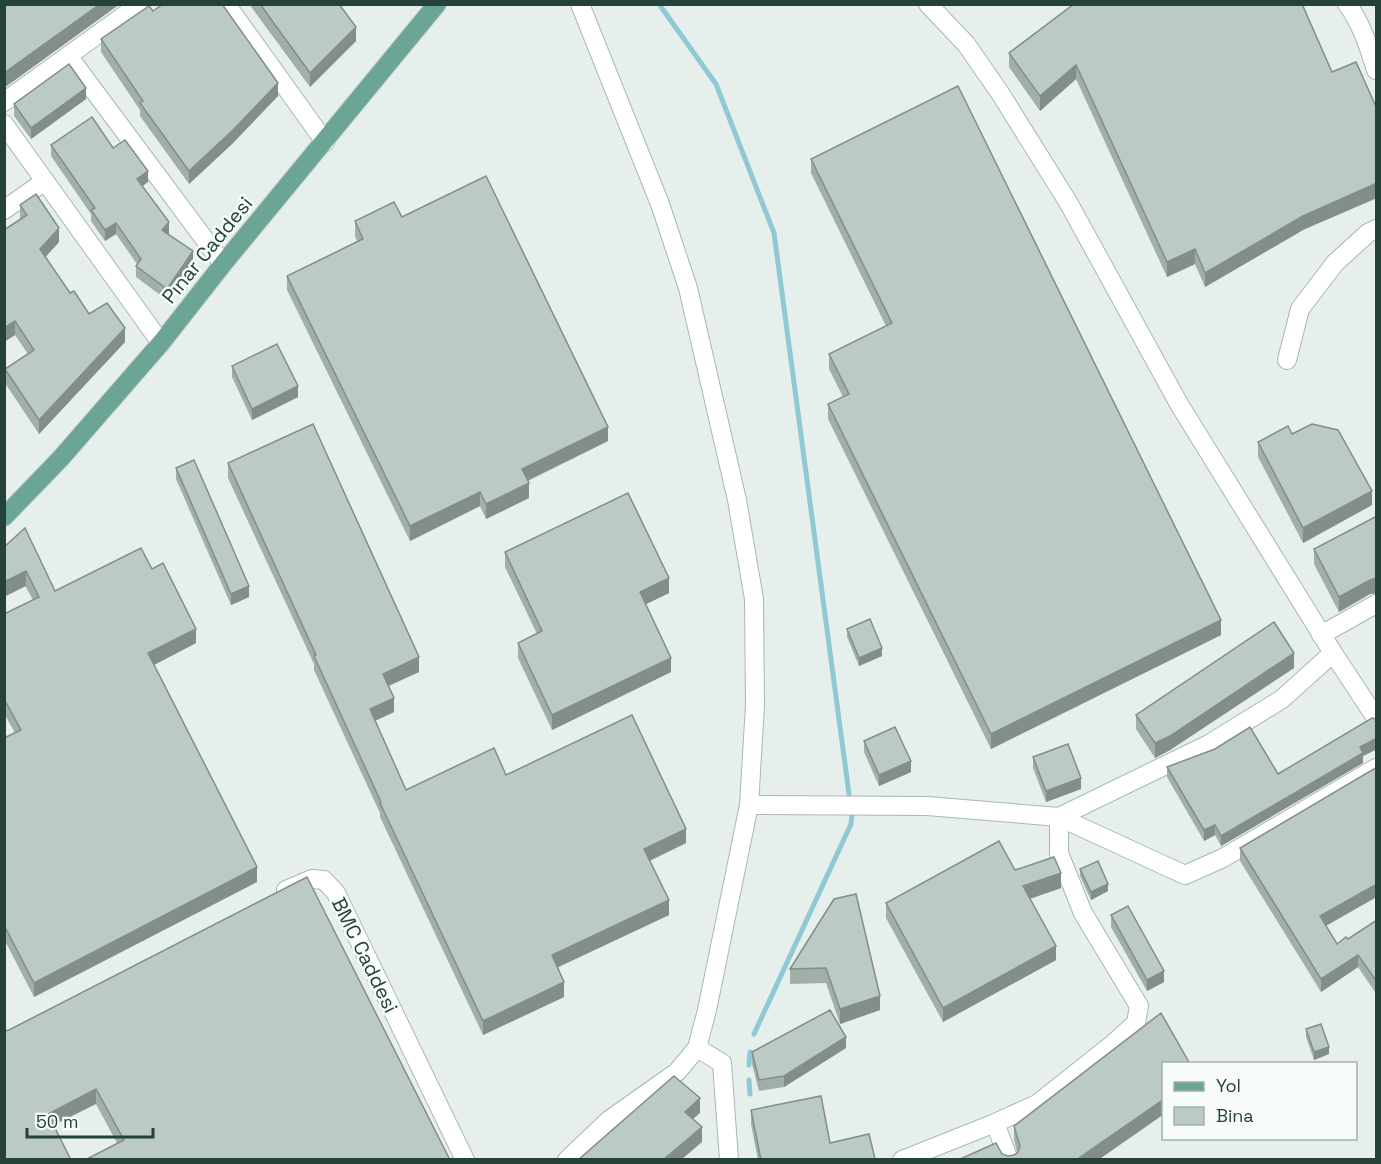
<svg xmlns="http://www.w3.org/2000/svg" width="1381" height="1164" font-family="'Space Grotesk',sans-serif">
  <style>
    .lines { fill: none; stroke-linecap: round; stroke-linejoin: round }
    .stream { stroke: #8ec9d4; stroke-width: 5 }
    .minor-casing { stroke: #a8b8b2; stroke-width: 20 }
    .major-casing { stroke: #c2cac8; stroke-width: 20 }
    .minor { stroke: #fff; stroke-width: 18 }
    .major { stroke: #6aa596; stroke-width: 18 }
    .wall { fill: #a1aea9 }
    .shaded-wall { fill: #838d89 }
    .building { fill: #bbcac4; stroke: #838d89; stroke-width: 1.5 }
    .labels { text-anchor: middle; dominant-baseline: central; stroke-width: 5; stroke-linejoin: round; paint-order: stroke }
    .street-label { font-size: 20px; fill: #24423a; stroke: #f7fbf9 }
  </style>
  <rect width="100%" height="100%" fill="#e6efeb"/>
  <g class="lines">
    <!-- stream -->
    <g class="stream">
      <polyline points="659,4 716,84 774,233 849,794"/>
      <polyline points="754,1034 851,824 852,814"/>
      <polyline points="749,1065 750,1052"/>
      <polyline points="749,1080 750,1094"/>
    </g>
    <!-- minor casing -->
    <g class="minor-casing">
      <g id="minor">
        <polyline points="226,4 325,142"/>
        <polyline points="928,4 966,44 1000,93 1068,202 1179,404 1333,653 1376,718"/>
        <path d="M1347,4c15,20 22,44 29,66"/>
        <polyline points="69,57 223,264"/>
        <polyline points="4,102 140,4"/>
        <polyline points="4,124 161,343"/>
        <polyline points="4,210 45,181"/>
        <polyline points="1287,360 1300,309 1335,263 1368,233 1376,229"/>
        <polyline points="1321,635 1376,604"/>
        <polyline points="749,805 927,806 1059,817 1209,744 1282,699 1333,653"/>
        <polyline points="286,890 312,879 324,880 336,893 465,1160"/>
        <polyline points="697,1048 722,1063 729,1160"/>
        <polyline points="567,1160 609,1120 677,1072 697,1048 707,1010 749,805 755,705 754,599 737,500 688,288 660,204 580,4"/>
        <polyline points="902,1160 995,1123"/>
        <polyline points="1009,1160 995,1123 1037,1104 1114,1043 1136,1023 1139,1006 1083,913 1059,853 1059,817 1185,875 1223,858 1376,768"/>
      </g>
    </g>
    <!-- major casing -->
    <g class="major-casing">
      <polyline id="major" points="4,517 61,458 161,343 223,264 437,4"/>
    </g>
    <!-- minor -->
    <use href="#minor" class="minor"/>
    <!-- major -->
    <use href="#major" class="major"/>
  </g>
  <!-- wall -->
  <g class="wall">
    <polygon points="249,4 339,4 356,41 310,87"/>
    <polygon points="1074,4 1303,230 1205,287 1195,264 1167,277 1076,79 1040,111 1009,67 1009,53"/>
    <polygon points="153,11 278,96 233,143 189,184 140,116 140,110 101,52 101,39"/>
    <polygon points="86,99 31,139 14,116 14,104"/>
    <polygon points="51,145 113,148 148,182 142,186 169,233 168,234 193,262 167,300 136,277 136,266 137,264 116,234 105,241 91,221 91,214 51,156"/>
    <polygon points="811,159 1221,635 991,749 828,419 828,404 843,397 829,369 829,354 886,326 811,173"/>
    <polygon points="20,205 59,242 45,257 70,293 89,314 125,342 39,434 5,383 5,369 28,354 15,335 4,342 4,230 20,219"/>
    <polygon points="402,217 608,441 528,481 529,498 486,519 480,506 410,541 287,290 287,276 357,241 355,236 355,221"/>
    <polygon points="232,366 298,397 252,420 232,377"/>
    <polygon points="1292,434 1372,505 1303,543 1258,457 1258,442"/>
    <polygon points="228,463 419,672 389,686 394,712 375,721 406,790 506,775 686,843 650,861 669,915 558,967 564,997 483,1035 380,817 380,813 314,670 314,664 228,478"/>
    <polygon points="176,468 249,597 231,605 176,479"/>
    <polygon points="1377,516 1377,593 1370,594 1339,612 1314,564 1314,549"/>
    <polygon points="4,547 55,591 152,569 196,643 154,665 257,882 34,997 4,939 4,738 15,733 4,713 4,614 33,600"/>
    <polygon points="505,552 669,593 646,604 671,672 552,730 518,658 518,643 537,634 505,567"/>
    <polygon points="847,629 882,656 859,666 847,637"/>
    <polygon points="1294,668 1170,750 1155,758 1136,729 1136,715"/>
    <polygon points="1377,721 1377,749 1363,756 1363,763 1221,846 1215,835 1204,841 1167,777 1167,767 1278,774"/>
    <polygon points="864,741 911,772 879,786 864,752"/>
    <polygon points="1033,757 1081,789 1046,802 1033,768"/>
    <polygon points="1377,767 1377,897 1326,926 1337,944 1348,939 1377,920 1377,995 1358,967 1321,992 1240,861 1240,848"/>
    <polygon points="1080,869 1108,891 1091,900 1080,876"/>
    <polygon points="1015,870 1061,888 1030,899 1056,960 943,1022 886,918 886,903"/>
    <polygon points="834,899 880,1010 840,1024 826,983 790,984 790,969"/>
    <polygon points="1111,915 1164,982 1147,991 1111,927"/>
    <polygon points="1306,1029 1329,1054 1314,1060 1306,1037"/>
    <polygon points="4,1031 450,1160 117,1143 96,1104"/>
    <polygon points="846,1048 784,1087 759,1091 752,1064 752,1052"/>
    <polygon points="1164,1064 1164,1114 1098,1160 958,1160 1002,1154 1008,1156 1014,1155 1017,1152 1014,1140 1014,1126"/>
    <polygon points="751,1110 830,1143 875,1160 758,1160 751,1124"/>
  </g>
  <!-- shaded-wall -->
  <g class="shaded-wall">
    <polygon points="100,4 120,4 4,88 4,73"/>
    <polygon points="356,27 356,41 310,87 310,73"/>
    <polygon points="1076,65 1076,79 1040,111 1040,96"/>
    <polygon points="278,83 278,96 233,143 189,184 189,171"/>
    <polygon points="86,88 86,99 31,139 31,128"/>
    <polygon points="148,171 148,182 137,190 137,179"/>
    <polygon points="1377,183 1377,198 1303,230 1205,287 1205,273 1303,216"/>
    <polygon points="169,222 169,233 162,241 162,230"/>
    <polygon points="116,223 116,234 105,241 105,230"/>
    <polygon points="59,228 59,242 40,263 40,249"/>
    <polygon points="1195,249 1195,264 1167,277 1167,262"/>
    <polygon points="193,251 193,262 167,300 167,289"/>
    <polygon points="15,321 15,335 4,342 4,328"/>
    <polygon points="125,328 125,342 39,434 39,420"/>
    <polygon points="298,386 298,397 252,420 252,409"/>
    <polygon points="608,427 608,441 522,483 522,469"/>
    <polygon points="529,483 529,498 486,519 486,504"/>
    <polygon points="1372,491 1372,505 1303,543 1303,528"/>
    <polygon points="480,492 480,506 410,541 410,526"/>
    <polygon points="26,571 26,586 4,597 4,582"/>
    <polygon points="669,578 669,593 640,607 640,592"/>
    <polygon points="1377,578 1377,593 1370,594 1339,612 1339,597 1370,580"/>
    <polygon points="249,586 249,597 231,605 231,594"/>
    <polygon points="1221,620 1221,635 991,749 991,734"/>
    <polygon points="196,629 196,643 148,668 148,653"/>
    <polygon points="882,648 882,656 859,666 859,658"/>
    <polygon points="1294,653 1294,668 1170,750 1155,758 1155,743"/>
    <polygon points="419,657 419,672 383,688 383,674"/>
    <polygon points="671,658 671,672 552,730 552,715"/>
    <polygon points="394,698 394,712 370,723 370,709"/>
    <polygon points="1377,738 1377,749 1363,756 1363,763 1221,846 1221,836 1360,747"/>
    <polygon points="911,761 911,772 879,786 879,775"/>
    <polygon points="1081,778 1081,789 1046,802 1046,791"/>
    <polygon points="1215,825 1215,835 1204,841 1204,830"/>
    <polygon points="686,829 686,843 644,863 644,849"/>
    <polygon points="257,867 257,882 34,997 34,983"/>
    <polygon points="1061,873 1061,888 1023,901 1023,886"/>
    <polygon points="1108,884 1108,891 1091,900 1091,892"/>
    <polygon points="1376,884 1376,897 1320,929 1320,916"/>
    <polygon points="669,900 669,915 552,970 552,955"/>
    <polygon points="1056,946 1056,960 943,1022 943,1008"/>
    <polygon points="1358,955 1358,967 1321,992 1321,979"/>
    <polygon points="1164,971 1164,982 1147,991 1147,980"/>
    <polygon points="564,982 564,997 483,1035 483,1021"/>
    <polygon points="880,996 880,1010 840,1024 840,1009"/>
    <polygon points="846,1037 846,1048 784,1087 784,1076"/>
    <polygon points="1329,1047 1329,1054 1314,1060 1314,1052"/>
    <polygon points="96,1089 96,1104 48,1128 48,1114"/>
    <polygon points="700,1098 700,1113 685,1126 685,1112"/>
    <polygon points="1164,1099 1164,1114 1098,1160 1076,1160"/>
    <polygon points="702,1127 702,1142 681,1160 663,1160"/>
  </g>
  <!-- building -->
  <g class="building">
    <polygon points="4,4 100,4 4,73"/>
    <polygon points="163,4 222,4 278,83 233,130 189,171 140,103 143,101 101,39 149,6 153,11"/>
    <polygon points="260,4 339,4 356,27 310,73"/>
    <polygon points="1074,4 1302,4 1332,72 1356,62 1377,109 1377,183 1303,216 1205,273 1195,249 1167,262 1076,65 1040,96 1009,53"/>
    <polygon points="69,64 86,88 31,128 14,104"/>
    <polygon points="958,86 1221,620 991,734 828,404 849,394 829,354 892,323 811,159"/>
    <polygon points="92,117 113,148 125,140 148,171 137,179 169,222 162,230 193,251 167,289 136,266 141,259 116,223 105,230 91,210 95,208 51,145"/>
    <polygon points="486,176 608,427 522,469 529,483 486,504 480,492 410,526 287,276 363,239 355,221 394,202 402,217"/>
    <polygon points="36,194 59,228 40,249 70,293 74,291 89,314 107,303 125,328 39,420 5,369 34,350 15,321 4,328 4,230 27,215 20,205"/>
    <polygon points="277,344 298,386 252,409 232,366"/>
    <polygon points="313,424 419,657 383,674 394,698 370,709 406,790 494,748 506,775 632,715 686,829 644,849 669,900 552,955 564,982 483,1021 380,803 381,802 314,656 316,655 228,463"/>
    <polygon points="1312,424 1338,430 1372,491 1303,528 1258,442 1288,426 1292,434"/>
    <polygon points="194,460 249,586 231,594 176,468"/>
    <polygon points="628,493 669,578 640,592 671,658 552,715 518,643 542,631 505,552"/>
    <polygon points="1377,516 1377,578 1370,580 1339,597 1314,549"/>
    <polygon points="25,528 55,591 141,548 152,569 163,563 196,629 148,653 257,867 34,983 4,925 4,738 21,730 4,699 4,614 39,597 26,571 4,582 4,547"/>
    <polygon points="870,619 882,648 859,658 847,629"/>
    <polygon points="1274,622 1294,653 1170,736 1155,743 1136,715"/>
    <polygon points="1372,718 1376,719 1377,721 1377,738 1360,747 1363,753 1221,836 1215,825 1204,830 1167,767 1215,749 1250,727 1278,774"/>
    <polygon points="895,727 911,761 879,775 864,741"/>
    <polygon points="1068,744 1081,778 1046,791 1033,757"/>
    <polygon points="1377,767 1377,884 1320,916 1337,944 1346,937 1348,939 1377,920 1377,982 1358,955 1321,979 1240,848"/>
    <polygon points="999,841 1015,870 1054,857 1061,873 1023,886 1056,946 943,1008 886,903"/>
    <polygon points="1098,861 1108,884 1091,892 1080,869"/>
    <polygon points="307,877 450,1160 85,1160 124,1140 96,1089 48,1114 71,1160 4,1160 4,1031 9,1030"/>
    <polygon points="856,894 880,996 840,1009 826,968 790,969 834,899"/>
    <polygon points="1128,906 1164,971 1147,980 1111,915"/>
    <polygon points="830,1010 846,1037 784,1076 759,1080 752,1052"/>
    <polygon points="1161,1013 1190,1064 1164,1064 1164,1099 1076,1160 958,1160 996,1143 1002,1154 1008,1156 1014,1155 1018,1152 1020,1146 1014,1126"/>
    <polygon points="1321,1024 1329,1047 1314,1052 1306,1029"/>
    <polygon points="674,1076 700,1098 685,1112 702,1127 663,1160 578,1160"/>
    <polygon points="821,1096 830,1143 869,1134 875,1159 761,1160 751,1110"/>
  </g>
  <g class="labels">
    <!-- street labels -->
    <g class="street-label">
      <text transform="translate(207 250) rotate(-51)">Pınar Caddesi</text>
      <text transform="translate(365 955) rotate(64)">BMC Caddesi</text>
    </g>
  </g>
  <!-- border -->
  <rect width="1381" height="1164" fill="none" stroke="#24423a" stroke-width="12"/>
  <!-- legend -->
  <rect x="1162" y="1062" width="195" height="78" fill="#f7fbf9" stroke="#a3b1ad" stroke-width="1.5"/>
  <rect x="1174" y="1082" width="30" height="9" fill="#6aa596" stroke="#a3b1ad" stroke-width="1.5"/>
  <text x="1216" y="1092" font-size="18" fill="#24423a">Yol</text>
  <rect x="1174" y="1107" width="30" height="18" fill="#bbcac4" stroke="#a3b1ad" stroke-width="1.5"/>
  <text x="1216" y="1122" font-size="18" fill="#24423a">Bina</text>
  <!-- scale -->
  <path d="M27 1128v9h126v-9" fill="none" stroke="#24423a" stroke-width="3"/>
  <text x="36" y="1128" font-size="18" fill="#24423a" stroke="#f7fbf9" stroke-width="4.5" paint-order="stroke">50 m</text>
</svg>
